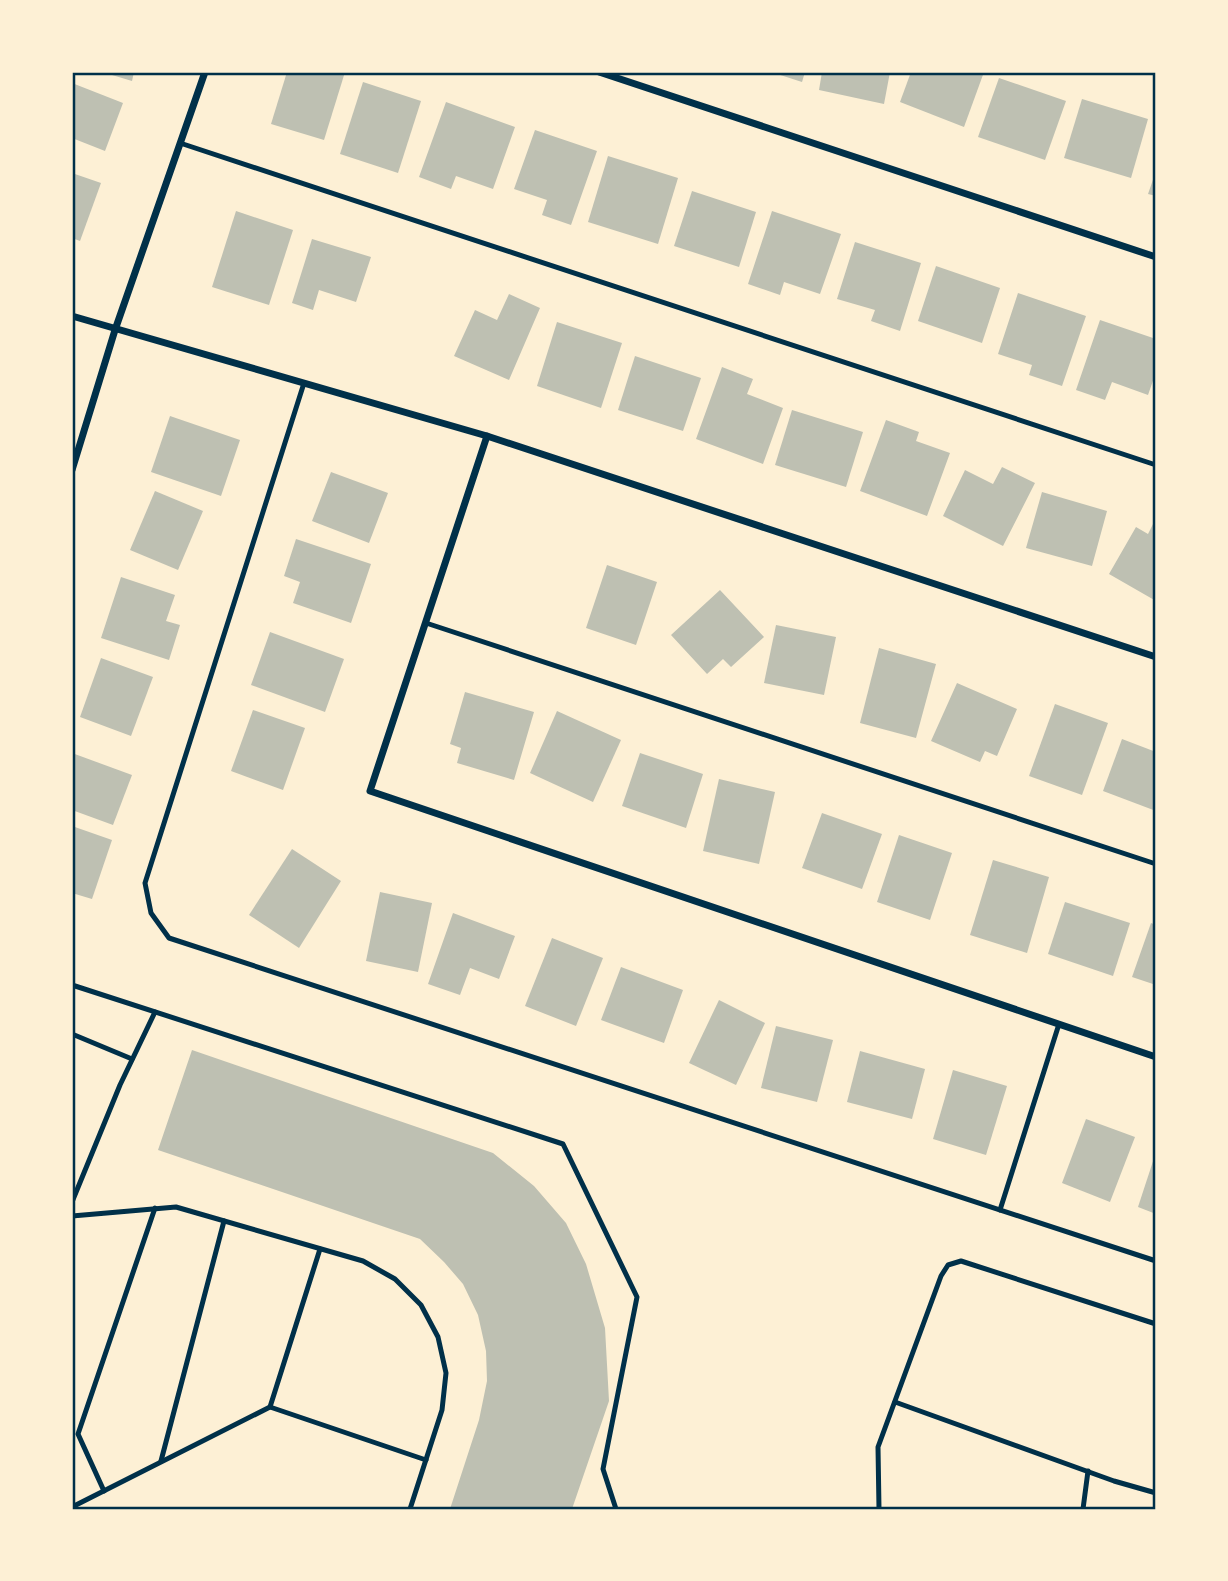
<svg xmlns="http://www.w3.org/2000/svg" width="1228" height="1581" font-family="Montserrat,sans-serif">
  <style>
    .building { fill: #bec0b2 }
    .lines { fill: none; stroke-linecap: round; stroke-linejoin: round }
    .service { stroke: #003049; stroke-width: 5 }
    .minor { stroke: #003049; stroke-width: 7 }
    .neatline { fill: none; stroke: #003049; stroke-width: 2.5 }
  </style>
  <rect width="100%" height="100%" fill="#fdf0d5"/>
  <!-- building -->
  <g class="building">
    <polygon points="102,72 134,72 132,81"/>
    <polygon points="287,72 345,72 324,140 271,124"/>
    <polygon points="771,72 805,72 802,82"/>
    <polygon points="822,72 890,72 884,104 819,90"/>
    <polygon points="911,72 984,72 964,127 900,102"/>
    <polygon points="999,78 1066,101 1045,160 978,137"/>
    <polygon points="363,82 421,101 398,173 340,154"/>
    <polygon points="72,83 123,103 105,151 72,138"/>
    <polygon points="1082,99 1148,119 1131,178 1064,158"/>
    <polygon points="446,102 515,127 493,189 456,176 451,189 419,177"/>
    <polygon points="535,130 597,151 571,225 542,215 547,200 514,189"/>
    <polygon points="608,156 678,178 658,244 588,222"/>
    <polygon points="1156,171 1156,196 1148,194"/>
    <polygon points="72,173 101,183 80,241 72,238"/>
    <polygon points="692,191 756,212 739,267 674,246"/>
    <polygon points="236,211 293,230 269,305 212,287"/>
    <polygon points="772,211 841,234 820,294 784,282 780,295 748,284"/>
    <polygon points="312,239 371,257 356,302 319,290 313,310 292,303"/>
    <polygon points="855,242 921,263 900,331 871,321 875,310 837,299"/>
    <polygon points="936,266 1000,288 982,343 918,321"/>
    <polygon points="1018,293 1086,316 1062,386 1029,375 1032,365 998,354"/>
    <polygon points="509,294 540,308 509,380 454,356 475,310 497,320"/>
    <polygon points="1100,320 1156,339 1156,372 1148,395 1112,382 1105,400 1076,390"/>
    <polygon points="557,322 622,343 601,408 537,386"/>
    <polygon points="635,356 701,378 683,431 618,410"/>
    <polygon points="722,367 753,379 747,394 783,408 763,464 696,439"/>
    <polygon points="792,410 863,432 846,487 775,465"/>
    <polygon points="170,416 240,440 221,496 151,472"/>
    <polygon points="886,420 919,432 916,441 950,453 927,516 860,491"/>
    <polygon points="1002,467 1035,483 1003,546 943,516 965,470 993,484"/>
    <polygon points="331,472 388,493 369,543 312,521"/>
    <polygon points="155,491 203,511 178,570 130,550"/>
    <polygon points="1042,492 1107,511 1092,566 1026,548"/>
    <polygon points="1156,518 1156,601 1109,574 1136,527 1148,534"/>
    <polygon points="296,539 371,564 351,623 293,603 300,582 284,576"/>
    <polygon points="607,565 657,582 636,645 586,628"/>
    <polygon points="121,577 175,595 166,621 180,625 169,660 101,638"/>
    <polygon points="720,590 764,637 731,667 723,659 707,674 671,635"/>
    <polygon points="776,625 836,637 824,695 764,683"/>
    <polygon points="270,632 344,659 325,712 251,685"/>
    <polygon points="879,648 936,664 916,738 860,723"/>
    <polygon points="101,658 153,677 131,736 80,717"/>
    <polygon points="957,683 1017,709 997,756 985,751 980,762 931,741"/>
    <polygon points="465,692 534,712 514,780 457,763 461,748 450,744"/>
    <polygon points="1055,704 1108,723 1082,795 1029,776"/>
    <polygon points="253,710 305,728 283,790 231,771"/>
    <polygon points="557,711 621,740 593,802 530,773"/>
    <polygon points="1122,739 1156,752 1156,811 1103,791"/>
    <polygon points="72,753 132,775 113,825 72,810"/>
    <polygon points="640,753 703,774 686,828 622,806"/>
    <polygon points="719,779 775,792 759,864 703,851"/>
    <polygon points="822,813 882,834 862,889 802,868"/>
    <polygon points="72,826 112,840 92,899 72,893"/>
    <polygon points="899,835 952,853 930,920 877,902"/>
    <polygon points="292,849 341,881 299,948 249,915"/>
    <polygon points="993,860 1049,877 1027,953 970,935"/>
    <polygon points="380,892 432,903 418,972 366,961"/>
    <polygon points="1065,902 1130,923 1113,976 1048,954"/>
    <polygon points="453,913 515,936 499,979 470,968 460,995 428,984"/>
    <polygon points="1151,923 1156,925 1156,985 1132,977"/>
    <polygon points="552,938 603,958 576,1026 525,1006"/>
    <polygon points="621,967 683,990 664,1043 601,1020"/>
    <polygon points="719,1000 765,1023 736,1085 689,1063"/>
    <polygon points="776,1026 833,1040 817,1102 761,1088"/>
    <polygon points="192,1050 493,1153 534,1186 566,1223 586,1264 605,1328 609,1401 572,1509 450,1509 479,1420 487,1381 486,1351 478,1315 463,1284 444,1262 420,1239 158,1150"/>
    <polygon points="860,1051 925,1069 912,1119 847,1102"/>
    <polygon points="953,1070 1007,1086 986,1155 933,1139"/>
    <polygon points="1086,1119 1135,1137 1110,1202 1062,1183"/>
    <polygon points="1156,1152 1156,1214 1138,1207"/>
  </g>
  <g class="lines">
    <!-- service -->
    <g class="service">
      <polyline points="180,143 1156,465"/>
      <polyline points="304,383 145,883 151,913 169,938 1156,1261"/>
      <polyline points="426,623 1156,864"/>
      <polyline points="72,985 563,1144 637,1297 603,1469 616,1509"/>
      <polyline points="72,1034 132,1059"/>
      <polyline points="72,1202 120,1085 155,1012"/>
      <polyline points="1000,1210 1059,1024"/>
      <polyline points="72,1216 176,1207 363,1261 395,1279 421,1305 438,1337 446,1373 442,1410 410,1509"/>
      <polyline points="895,1402 1114,1481 1156,1493"/>
      <polyline points="270,1407 320,1249"/>
      <polyline points="161,1461 224,1221"/>
      <polyline points="104,1491 78,1434 155,1208"/>
      <polyline points="72,1507 270,1407 426,1460"/>
      <polyline points="879,1509 878,1447 941,1276 948,1265 961,1261 1156,1324"/>
      <polyline points="1083,1509 1088,1471"/>
    </g>
    <!-- minor -->
    <g class="minor">
      <polyline points="599,72 1156,257"/>
      <polyline points="72,316 487,436 1156,657"/>
      <polyline points="487,436 370,791 1156,1057"/>
      <polyline points="72,470 115,330 205,72"/>
    </g>
  </g>
  <!-- border -->
  <rect width="1228" height="1581" fill="none" stroke="#fdf0d5" stroke-width="147"/>
  <rect x="74" y="74" width="1080" height="1434" class="neatline"/>
</svg>
